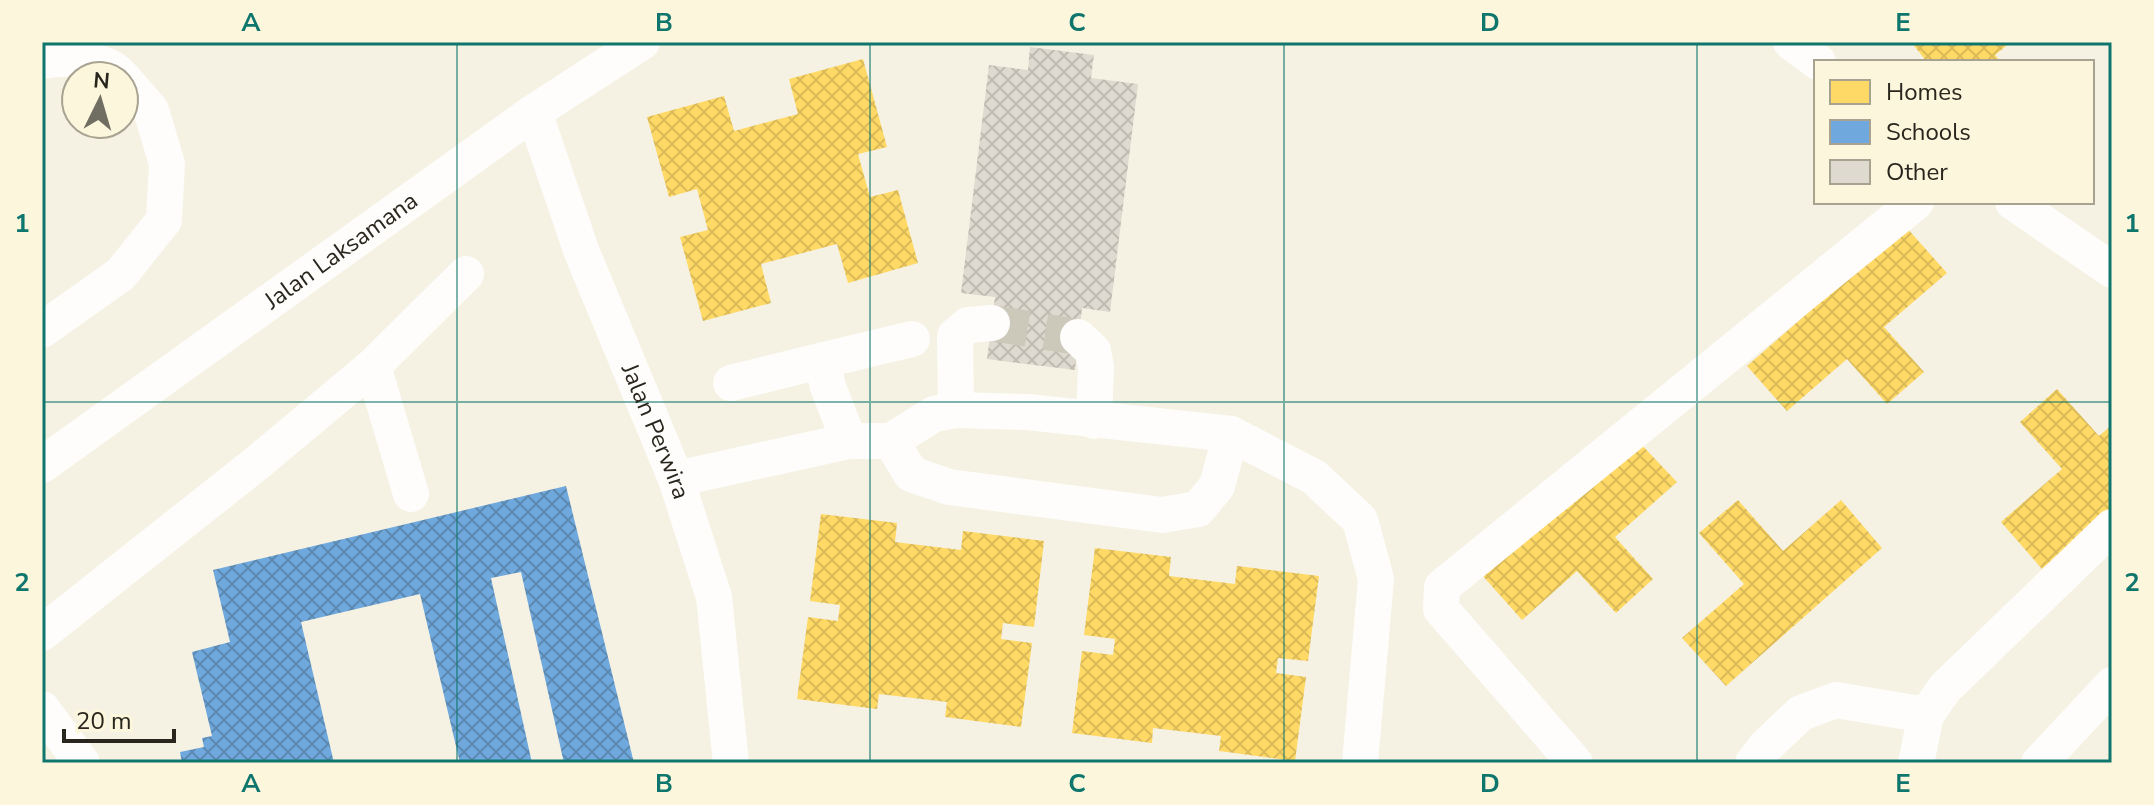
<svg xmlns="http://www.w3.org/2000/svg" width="2154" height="805" font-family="'Nunito Sans',sans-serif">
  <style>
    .homes { fill: url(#homes-cross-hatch) }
    .schools { fill: url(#schools-cross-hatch) }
    .building { fill: url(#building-cross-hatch) }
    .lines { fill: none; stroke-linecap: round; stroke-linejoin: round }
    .minor-tunnel { stroke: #ccc9bb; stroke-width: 36; stroke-dasharray: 36 18; stroke-linecap: butt }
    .minor { stroke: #fefdfb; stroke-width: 36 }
    .grid { fill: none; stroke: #0f766e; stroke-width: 2; stroke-opacity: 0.55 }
    .labels { text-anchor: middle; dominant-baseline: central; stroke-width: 8; stroke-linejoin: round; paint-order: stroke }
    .street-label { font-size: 24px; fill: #29261d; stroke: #fcf6dc }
    .neatline { fill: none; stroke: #0f766e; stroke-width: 3 }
    .grid-label { font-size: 26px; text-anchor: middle; font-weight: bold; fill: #0f766e }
  </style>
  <defs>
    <pattern id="homes-cross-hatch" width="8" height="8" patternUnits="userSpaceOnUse" patternTransform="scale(2)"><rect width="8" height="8" fill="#ffd966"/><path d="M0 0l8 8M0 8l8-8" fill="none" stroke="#dbba58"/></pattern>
    <pattern id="schools-cross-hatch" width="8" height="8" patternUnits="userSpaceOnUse" patternTransform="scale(2)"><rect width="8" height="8" fill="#6fa8dc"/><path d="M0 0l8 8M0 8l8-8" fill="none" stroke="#5b89b2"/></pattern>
    <pattern id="building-cross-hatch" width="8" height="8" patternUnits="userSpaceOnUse" patternTransform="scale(2)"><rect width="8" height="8" fill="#dfdad0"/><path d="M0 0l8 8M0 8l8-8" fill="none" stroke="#bfbbb2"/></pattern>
  </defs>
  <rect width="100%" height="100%" fill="#f5f2e3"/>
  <!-- homes -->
  <g class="homes">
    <polygon points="1911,42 2011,42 1995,55 2001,62 1927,62"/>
    <polygon points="863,59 887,147 858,154 870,197 898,190 918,263 848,283 837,244 761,264 771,303 703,321 680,237 708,230 697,189 669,197 647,117 724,96 734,131 798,114 789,79"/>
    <polygon points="1906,227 1947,273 1884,327 1924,372 1887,404 1847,359 1787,411 1747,366"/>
    <polygon points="2057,389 2099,436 2112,425 2112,507 2042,569 2001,522 2062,469 2020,422"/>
    <polygon points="1635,438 1677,482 1615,537 1653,579 1616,613 1577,571 1522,620 1482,575"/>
    <polygon points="1738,500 1783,551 1841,500 1882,548 1726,686 1682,638 1744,584 1699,533"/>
    <polygon points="821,514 897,523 895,542 961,550 963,531 1044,541 1034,627 1003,623 1001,639 1032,643 1021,727 945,717 947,702 879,694 877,709 797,699 808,617 838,621 840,605 810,601"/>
    <polygon points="1095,548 1171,557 1169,576 1235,584 1237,566 1319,576 1308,661 1278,658 1276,673 1306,677 1295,761 1219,751 1221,736 1153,728 1152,743 1072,733 1082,651 1113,655 1115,639 1084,635"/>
  </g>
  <!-- schools -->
  <polygon class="schools" points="566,486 634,763 564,763 521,572 491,578 532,763 460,763 420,594 301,622 334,763 182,763 180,752 204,747 202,738 212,736 192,652 230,642 213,570"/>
  <!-- building -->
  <polygon class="building" points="1030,47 1094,55 1091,78 1138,84 1110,312 1082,308 1075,370 987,359 995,297 961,293 989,65 1028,70"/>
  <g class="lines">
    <!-- minor-tunnel -->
    <polyline class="minor-tunnel" points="992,323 1078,337"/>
    <!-- minor -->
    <g class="minor">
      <polyline points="1791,42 1818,62"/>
      <path d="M42,61c24,-4 62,-4 79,15"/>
      <path id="s1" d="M534,112l47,138 95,229 38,118 17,166"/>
      <polyline points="2013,202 2112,270"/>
      <polyline points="42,330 121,274 164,220 167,164 151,110 124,79"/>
      <polyline points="1078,337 1093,351 1096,366 1094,421"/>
      <polyline points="824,360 912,339"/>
      <polyline points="373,366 411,494"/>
      <polyline points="731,383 824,360 827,384 849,441"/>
      <polyline points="956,410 955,336 968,325 992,323"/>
      <polyline points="891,441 911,474 949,487 1162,515 1198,509 1217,486 1231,434"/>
      <path id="s2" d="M42,465l492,-353 108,-70"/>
      <polyline points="676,479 849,441 891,441 934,414 956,410 1028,412 1231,434 1314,477 1360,520 1376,579 1360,763"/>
      <polyline points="42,633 257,463 373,366 466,274"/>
      <polyline points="42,709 82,763"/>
      <polyline points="1575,763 1441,609 1442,587 1916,202"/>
      <polyline points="1753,763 1765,747 1801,713 1836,700 1926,715"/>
      <polyline points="1916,763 1926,715 1945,688 2112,527"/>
      <polyline points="2039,763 2112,685"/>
    </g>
  </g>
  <!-- grid -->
  <path class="grid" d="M457,42v721M870,42v721M1284,42v721M1697,42v721M42,402h2070"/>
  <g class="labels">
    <!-- street labels -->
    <g class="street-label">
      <text stroke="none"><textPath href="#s2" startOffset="368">Jalan Laksamana</textPath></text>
      <text stroke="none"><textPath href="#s1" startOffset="342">Jalan Perwira</textPath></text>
    </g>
  </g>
  <!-- border -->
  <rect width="2154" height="805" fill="none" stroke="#fcf6dc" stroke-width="88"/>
  <!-- legend -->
  <rect x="1814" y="60" width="280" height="144" fill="#fcf6dc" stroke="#a8a390" stroke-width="2"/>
  <rect x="1830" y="80" width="40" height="24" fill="#ffd966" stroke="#a8a390" stroke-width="2"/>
  <text x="1886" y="100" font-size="24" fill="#29261d">Homes</text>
  <rect x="1830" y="120" width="40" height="24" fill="#6fa8dc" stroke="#a8a390" stroke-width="2"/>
  <text x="1886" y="140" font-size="24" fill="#29261d">Schools</text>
  <rect x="1830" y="160" width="40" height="24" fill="#dfdad0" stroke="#a8a390" stroke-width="2"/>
  <text x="1886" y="180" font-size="24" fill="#29261d">Other</text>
  <!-- north arrow -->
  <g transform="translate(100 100) rotate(5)"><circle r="38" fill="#fcf6dc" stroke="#a8a390" stroke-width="2"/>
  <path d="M0-6L14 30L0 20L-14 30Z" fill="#706d62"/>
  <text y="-12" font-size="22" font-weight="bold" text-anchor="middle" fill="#29261d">N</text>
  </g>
  <!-- scale -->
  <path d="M64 729v12h110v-12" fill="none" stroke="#29261d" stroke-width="4"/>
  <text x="76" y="729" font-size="24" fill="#29261d" stroke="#fcf6dc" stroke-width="6" paint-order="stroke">20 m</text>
  <rect x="44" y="44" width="2066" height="717" class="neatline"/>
  <g class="grid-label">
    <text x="251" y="31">A</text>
    <text x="664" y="31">B</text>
    <text x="1077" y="31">C</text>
    <text x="1490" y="31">D</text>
    <text x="1903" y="31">E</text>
    <text x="22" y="232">1</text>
    <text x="2132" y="232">1</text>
    <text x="22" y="591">2</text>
    <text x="2132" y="591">2</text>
    <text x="251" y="792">A</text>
    <text x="664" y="792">B</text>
    <text x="1077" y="792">C</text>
    <text x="1490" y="792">D</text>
    <text x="1903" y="792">E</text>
  </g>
</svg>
